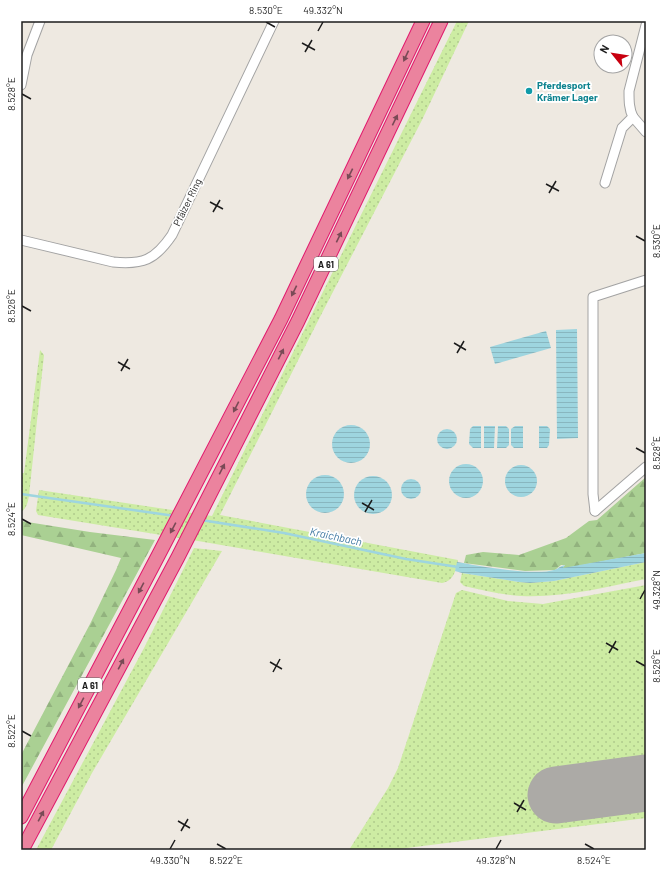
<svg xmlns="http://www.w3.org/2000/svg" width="667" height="871" font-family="Barlow,sans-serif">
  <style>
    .grass { fill: url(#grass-dots) }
    .forest { fill: url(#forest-firs) }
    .water { fill: url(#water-rules) }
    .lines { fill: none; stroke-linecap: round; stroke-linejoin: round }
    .stream { stroke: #9ed5df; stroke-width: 2.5 }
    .runway { stroke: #acaaa6; stroke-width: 57 }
    .minor-casing { stroke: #a3a3a3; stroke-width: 11 }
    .highway-casing { stroke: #e1196d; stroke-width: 15 }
    .minor { stroke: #fff; stroke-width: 9 }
    .highway { stroke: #eb839e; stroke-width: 13 }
    .oneway { fill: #794a56 }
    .ticks { fill: none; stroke: #1c1c1c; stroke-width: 1.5 }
    .culture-dot { fill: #0f9aa8; stroke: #fff; stroke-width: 1.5 }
    .labels { text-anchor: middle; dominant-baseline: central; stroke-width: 3.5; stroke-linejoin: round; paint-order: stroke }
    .shield { fill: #fff; stroke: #606060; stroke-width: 1 }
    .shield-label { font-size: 9px; font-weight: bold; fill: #1c1c1c }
    .culture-label { font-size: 10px; font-weight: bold; fill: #0d838f; stroke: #fff; text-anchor: start }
    .street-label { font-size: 10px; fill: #1c1c1c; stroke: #fff }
    .water-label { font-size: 11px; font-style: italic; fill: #3e77a1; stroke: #fff }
    .neatline { fill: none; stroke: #1c1c1c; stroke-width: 1.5 }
    .ticks-label { font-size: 10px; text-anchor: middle; fill: #1c1c1c }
  </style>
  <defs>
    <pattern id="grass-dots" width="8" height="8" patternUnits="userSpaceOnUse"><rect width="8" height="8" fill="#cdeca3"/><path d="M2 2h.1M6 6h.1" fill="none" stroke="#afca8c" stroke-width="1.8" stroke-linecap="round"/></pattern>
    <pattern id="forest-firs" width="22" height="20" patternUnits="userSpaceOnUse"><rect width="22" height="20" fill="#aad093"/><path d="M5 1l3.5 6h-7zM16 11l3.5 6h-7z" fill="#92b27e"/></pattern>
    <pattern id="water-rules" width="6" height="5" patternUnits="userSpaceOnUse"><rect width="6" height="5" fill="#9ed5df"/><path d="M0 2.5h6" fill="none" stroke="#88b6bf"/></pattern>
  </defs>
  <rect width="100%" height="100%" fill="#eee9e1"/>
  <!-- grass -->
  <g class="grass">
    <path d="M457,21h12l-47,99 -101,195 -101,200 238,45c-2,10 -4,21 -16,23l-244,-42 -160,-26 -2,-4 3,-21 173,26z"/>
    <path d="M40,350l4,5 -14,131c-1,9 -1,21 -9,26v-39h3z"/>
    <polygon points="194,548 222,551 92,773 51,850 36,850 144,648"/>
    <path d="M646,562v17c-41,8 -82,19 -125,17 -19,-1 -39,-6 -57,-10l-4,-4 2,-9 57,9 11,1 24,-2z"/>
    <polygon points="646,585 646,818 391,850 349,850 388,788 398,768 456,593 462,590 508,601 543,604"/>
  </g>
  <!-- forest -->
  <g class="forest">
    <polygon points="646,477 646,553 562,569 565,565 561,565 555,570 525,571 464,563 466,555 483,552 519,555 566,538 589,521 597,520"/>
    <polygon points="21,521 90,532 155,540 21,788 21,755 90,624 116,570 121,558 21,535"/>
  </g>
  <!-- water -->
  <g class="water">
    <polygon points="577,329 578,438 557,439 556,330"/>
    <polygon points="546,331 551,348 495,364 490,347"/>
    <circle cx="351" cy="444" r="19"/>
    <polygon points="473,426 481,426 481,448 473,448 469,444 470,429"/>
    <polygon points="484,426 495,426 494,448 484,448"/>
    <polygon points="498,426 506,426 509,429 509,445 506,448 497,448"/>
    <polygon points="515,426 523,426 523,448 514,448 511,445 511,429"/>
    <polygon points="539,426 547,426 550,429 549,445 547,448 539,448"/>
    <circle cx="447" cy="439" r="10"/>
    <circle cx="466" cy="481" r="17"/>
    <circle cx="521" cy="481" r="16"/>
    <circle cx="325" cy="494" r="19"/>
    <circle cx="373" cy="495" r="19"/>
    <circle cx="411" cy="489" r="10"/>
    <path d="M646,553v9l-92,19 -24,2 -11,-1 -57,-9 -7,-2 2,-9c21,4 78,14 97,8 4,-1 6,-4 11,-5l-2,3z"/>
  </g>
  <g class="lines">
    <!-- stream -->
    <g class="stream">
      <polyline points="21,494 175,516"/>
      <polyline points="201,520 284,533 406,559 458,567"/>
    </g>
    <!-- runway -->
    <polyline class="runway" points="556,795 646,783"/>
    <!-- minor casing -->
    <g class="minor-casing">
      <g id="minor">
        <polyline points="21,85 27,55 40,21"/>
        <polyline points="633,117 646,132"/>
        <path d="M605,183l17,-55 11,-11c-4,-8 -4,-16 -4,-26l17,-66"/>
        <path d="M21,240l92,22c30,3 42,-2 59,-27l102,-214"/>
        <polyline points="595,511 593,494 593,297 646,280"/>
        <polyline points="595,511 646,467"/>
      </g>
    </g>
    <!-- highway casing -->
    <g class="highway-casing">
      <g id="highway">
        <polyline points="21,817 159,554 281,319 423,21"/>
        <polyline points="22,850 178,557 298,321 441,21"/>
      </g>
    </g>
    <!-- minor -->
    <use href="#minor" class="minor"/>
    <!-- highway -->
    <use href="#highway" class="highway"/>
  </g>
  <!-- one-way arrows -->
  <defs><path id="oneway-solid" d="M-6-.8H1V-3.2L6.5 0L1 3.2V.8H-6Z"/></defs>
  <g class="oneway">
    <use href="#oneway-solid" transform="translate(406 56) rotate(115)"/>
    <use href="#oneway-solid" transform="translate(395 120) rotate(-64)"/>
    <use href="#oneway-solid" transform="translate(350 174) rotate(116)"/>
    <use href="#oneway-solid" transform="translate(339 237) rotate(-64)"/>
    <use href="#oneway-solid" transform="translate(294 291) rotate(116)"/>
    <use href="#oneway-solid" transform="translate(281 354) rotate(-63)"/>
    <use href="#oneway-solid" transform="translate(236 407) rotate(117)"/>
    <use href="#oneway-solid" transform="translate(222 469) rotate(-63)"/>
    <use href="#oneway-solid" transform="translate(173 528) rotate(118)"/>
    <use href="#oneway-solid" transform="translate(141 588) rotate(118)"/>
    <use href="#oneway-solid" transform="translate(121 664) rotate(-62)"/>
    <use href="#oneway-solid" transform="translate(81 703) rotate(118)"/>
    <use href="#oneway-solid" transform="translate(41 816) rotate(-62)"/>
  </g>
  <!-- ticks -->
  <path class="ticks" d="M266,22l9,5M318,31l5,-9M302,43l13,7M305,52l7,-12M22,94l9,5M546,184l13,7M549,193l7,-12M210,202l13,7M213,212l7,-12M636,236l9,5M22,306l9,5M454,343l12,7M457,353l7,-12M118,362l12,7M121,371l7,-12M636,448l9,5M362,503l12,7M365,512l7,-12M22,519l9,5M640,599l5,-9M606,643l12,7M609,653l7,-12M636,661l9,5M270,662l12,7M273,672l7,-13M22,731l9,5M514,803l12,7M517,812l7,-12M178,821l12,7M181,831l7,-12M217,844l9,5M585,844l9,5M170,849l5,-9M496,849l5,-9"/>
  <!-- markers -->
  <circle class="culture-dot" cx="529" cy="91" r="4"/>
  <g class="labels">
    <!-- shield labels -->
    <g class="shield">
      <rect x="314" y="257" width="24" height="14" rx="3"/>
      <rect x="78" y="678" width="24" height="14" rx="3"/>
    </g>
    <g class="shield-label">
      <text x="326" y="264">A 61</text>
      <text x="90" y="685">A 61</text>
    </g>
    <!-- culture labels -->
    <g class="culture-label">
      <text x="537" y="85">Pferdesport<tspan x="537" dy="12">Krämer Lager</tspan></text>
    </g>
    <!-- street labels -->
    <g class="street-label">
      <text transform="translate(187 202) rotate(-64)">Pfälzer Ring</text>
    </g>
    <!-- water labels -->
    <g class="water-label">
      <text transform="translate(336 536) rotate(12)">Kraichbach</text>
    </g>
  </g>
  <!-- border -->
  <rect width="667" height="871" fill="none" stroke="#ffffff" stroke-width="44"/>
  <!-- north arrow -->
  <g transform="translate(613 54) rotate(300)"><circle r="19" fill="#ffffff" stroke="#a4a4a4"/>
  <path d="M0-3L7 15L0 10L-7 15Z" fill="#c8000f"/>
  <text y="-6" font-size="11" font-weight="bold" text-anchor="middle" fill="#1c1c1c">N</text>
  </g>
  <rect x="22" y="22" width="623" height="827" class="neatline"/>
  <g class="ticks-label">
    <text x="266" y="14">8.530°E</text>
    <text x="323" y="14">49.332°N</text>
    <text transform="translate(11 94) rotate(-90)" y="4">8.528°E</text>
    <text transform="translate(656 241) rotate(-90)" y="4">8.530°E</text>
    <text transform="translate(11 306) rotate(-90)" y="4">8.526°E</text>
    <text transform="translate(656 453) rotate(-90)" y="4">8.528°E</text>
    <text transform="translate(11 519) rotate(-90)" y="4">8.524°E</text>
    <text transform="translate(656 590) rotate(-90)" y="4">49.328°N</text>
    <text transform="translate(656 666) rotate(-90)" y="4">8.526°E</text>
    <text transform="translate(11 731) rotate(-90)" y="4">8.522°E</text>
    <text x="170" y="864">49.330°N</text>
    <text x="226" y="864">8.522°E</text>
    <text x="496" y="864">49.328°N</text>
    <text x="594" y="864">8.524°E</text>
  </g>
</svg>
